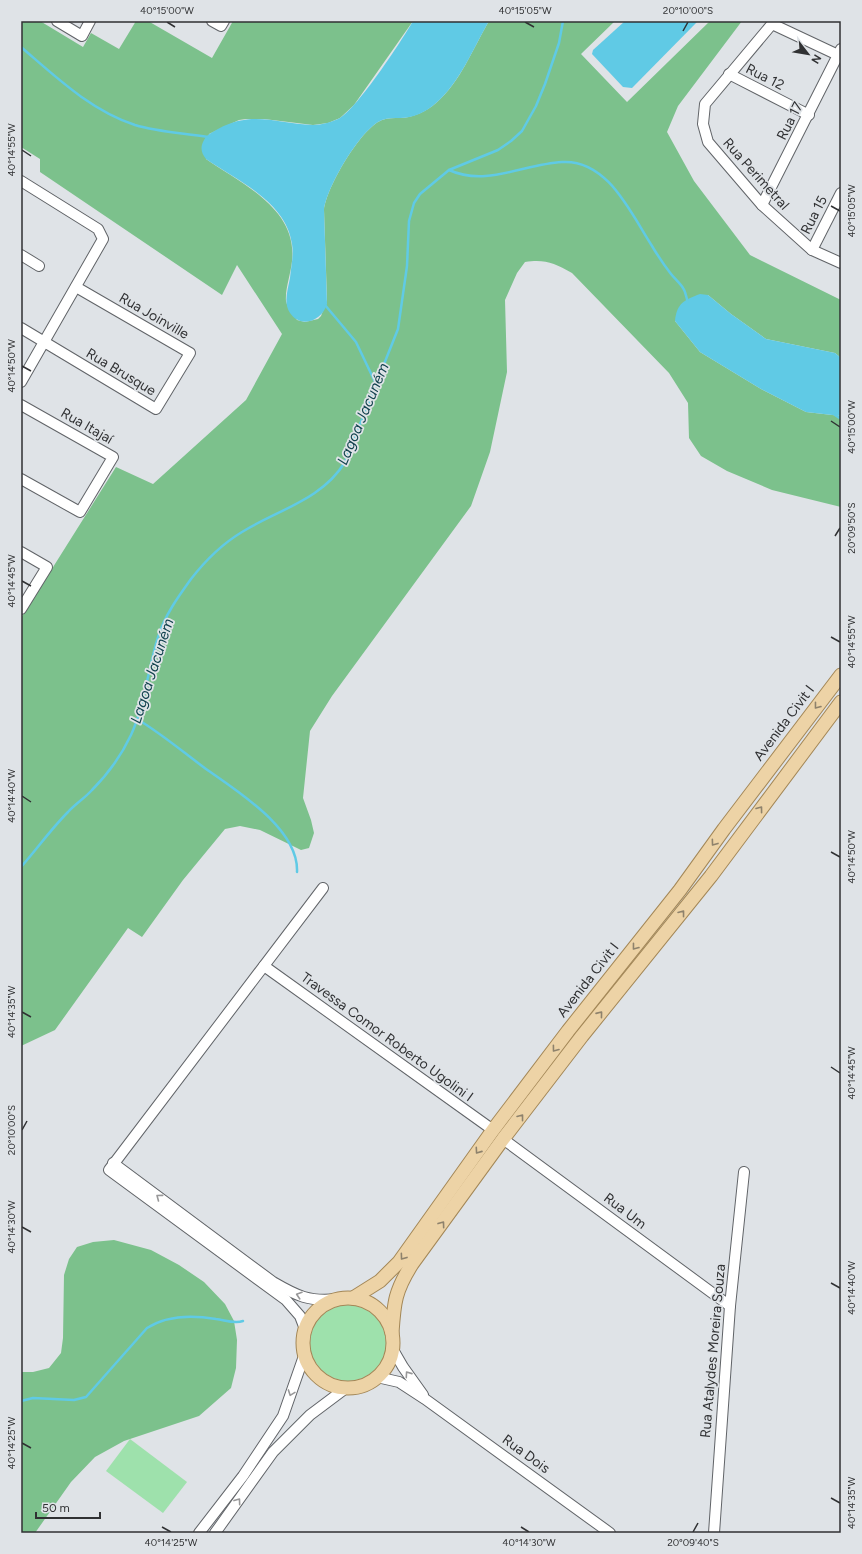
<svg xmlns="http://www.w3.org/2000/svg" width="862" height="1554" font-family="Figtree,sans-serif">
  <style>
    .green { fill: #9ee1ac }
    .forest { fill: #7cc18c }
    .water { fill: #60cae5 }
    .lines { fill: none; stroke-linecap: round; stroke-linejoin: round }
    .stream { stroke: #60cae5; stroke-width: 2.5 }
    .minor-casing { stroke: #616468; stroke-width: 12 }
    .major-casing { stroke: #a38757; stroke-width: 15 }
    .minor { stroke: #fff; stroke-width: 10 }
    .major { stroke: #edd3a6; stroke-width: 13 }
    .oneway { stroke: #8e826c }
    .oneway2 { stroke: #989899 }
    .ticks { fill: none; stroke: #303133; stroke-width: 1.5 }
    .labels { text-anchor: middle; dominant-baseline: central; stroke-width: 3.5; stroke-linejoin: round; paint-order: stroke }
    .street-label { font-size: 14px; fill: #303133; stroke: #dfe3e7 }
    .water-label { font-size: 15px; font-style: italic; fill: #12424e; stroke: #dfe3e7 }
    .neatline { fill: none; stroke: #303133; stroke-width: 1.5 }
    .ticks-label { font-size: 10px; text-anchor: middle; fill: #303133 }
  </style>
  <rect width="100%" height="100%" fill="#dfe3e7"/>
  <!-- green -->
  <g class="green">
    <circle cx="348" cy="1343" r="38"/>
    <polygon points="130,1439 187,1482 163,1513 106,1471"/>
  </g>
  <!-- forest -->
  <g class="forest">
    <path d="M21,21h19l43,26 8,-14 28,16 17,-28h12l64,37 21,-37h180l-59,84 -14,13 -12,5 -15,2 -49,-6h-18l-7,1 -30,14 -3,25c36,25 92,50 86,102 -1,12 -7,28 -6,40 1,6 8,13 11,19l8,2 13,-3 3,-3 6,-16 -3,-90c2,-22 37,-82 58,-90 6,-2 12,-2 18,-2 13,0 27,-7 36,-15 24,-20 37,-55 53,-82h126l-34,33 46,48 83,-81h32l-64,85 -11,26 27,49 56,74 91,45v58l-6,-5 -69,-14 -35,-25 -23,-19 -33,26 25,31 61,37 45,23 35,4v91l-69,-17 -45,-19 -26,-15 -12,-18 -1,-35 -19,-30 -97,-100c-18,-10 -27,-14 -47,-11l-8,11 -12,27 2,72 -17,80 -19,54 -139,190 -22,35 -7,67 8,22 3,13 -5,15 -8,2 -41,-20 -20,-4 -15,3 -42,51 -41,57 -14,-9 -73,102 -34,16v-428l95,-151 37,17 93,-84 36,-66 -45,-69 -15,30 -182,-123v-13l-19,-12z"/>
    <polygon points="114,1240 151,1250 179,1265 204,1282 225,1304 234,1321 237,1340 236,1368 231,1388 199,1416 124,1441 95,1457 71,1482 35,1533 21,1533 21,1372 33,1372 49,1368 61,1353 63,1338 64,1275 69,1259 77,1247 93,1242"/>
  </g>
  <!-- water -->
  <g class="water">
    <path d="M413,21h76c-15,26 -30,63 -53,82 -10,9 -23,15 -36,15 -6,0 -12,0 -18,2 -21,8 -56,68 -58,90l3,94c-5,17 -26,25 -37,9 -7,-10 -2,-24 0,-35 1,-11 4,-23 2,-34 -6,-42 -54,-63 -86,-85 -5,-6 -6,-12 -2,-19 3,-6 9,-8 14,-11 35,-19 59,-5 95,-4 9,0 19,-3 27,-7 18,-11 61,-76 73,-97z"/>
    <polygon points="625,21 698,21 632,88 623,87 592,54 593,50"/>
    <path d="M700,294l8,1 23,19 35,25 69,14 6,5v58l-35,-4 -45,-23 -61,-37 -25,-31c2,-18 9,-21 25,-27z"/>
  </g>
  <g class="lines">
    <!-- stream -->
    <g class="stream">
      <path d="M21,47c35,30 69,63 114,78 23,7 48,8 73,12"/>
      <path d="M449,170c37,17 75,-6 113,-8 46,-3 69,52 90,84 6,10 12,19 19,28 4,5 9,9 12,14 3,4 3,10 5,14"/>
      <polyline points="325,305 356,342 376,384"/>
      <polyline points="835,415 841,419"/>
      <path d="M137,719c25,15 46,33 69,50 31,22 93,60 91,103"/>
      <path d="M21,867c16,-18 30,-38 47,-55 7,-8 17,-14 24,-22 15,-15 30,-36 39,-55 14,-31 17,-66 27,-98 7,-22 20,-40 33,-58 14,-18 31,-35 51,-47 35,-22 80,-32 103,-70l53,-133 9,-63 2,-45 5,-18 6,-9 29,-24 49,-20 13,-9 11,-10 14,-25 9,-22 14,-41 4,-22"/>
      <path d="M21,1401l12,-3 41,2 12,-3 61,-69c20,-13 46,-13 69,-9 9,1 18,5 27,2"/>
    </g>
    <!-- minor casing -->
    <g class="minor-casing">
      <g id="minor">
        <polyline points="57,21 82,36 90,21"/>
        <polyline points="212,21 221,26 224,21"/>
        <polyline points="838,55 772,24 705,104 703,124 708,142 762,205 812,250 841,263"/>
        <polyline points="729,74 809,115"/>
        <polyline points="21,181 98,229 103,239 21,382"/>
        <polyline points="762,205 841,49"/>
        <polyline points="812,250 841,193"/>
        <polyline points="21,255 39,266"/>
        <polyline points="21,328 156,409 190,353 76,287"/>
        <polyline points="21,405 113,457 80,512 21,479"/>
        <polyline points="21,552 47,567 21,609"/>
        <polyline points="264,966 493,1130"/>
        <polyline points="503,1139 730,1306"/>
        <path d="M113,1163l160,119c24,14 36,20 64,17"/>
        <polyline points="305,1329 300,1316 286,1300 109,1170 323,888"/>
        <polyline points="392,1348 403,1367 423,1395"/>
        <polyline points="377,1377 399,1382 425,1399 610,1533"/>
        <polyline points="199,1533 243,1476 283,1416 304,1356"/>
        <polyline points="215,1533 273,1452 310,1415 346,1388"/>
        <polyline points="714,1533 730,1306 744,1172"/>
      </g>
    </g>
    <!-- major casing -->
    <g class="major-casing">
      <g id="major">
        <circle cx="348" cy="1343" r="45"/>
        <polyline points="353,1298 380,1281 399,1262 493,1130 568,1031 680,890 724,829 841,675"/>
        <path d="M392,1333c2,-31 3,-42 20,-69l91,-125 79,-103 129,-160 130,-174"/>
      </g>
    </g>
    <!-- minor -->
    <use href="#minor" class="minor"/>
    <!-- major -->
    <use href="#major" class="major"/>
  </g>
  <!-- one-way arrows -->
  <defs><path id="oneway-chevron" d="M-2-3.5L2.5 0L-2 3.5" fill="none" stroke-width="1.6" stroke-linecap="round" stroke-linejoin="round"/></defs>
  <g class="oneway">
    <use href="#oneway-chevron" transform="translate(817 706) rotate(128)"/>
    <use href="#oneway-chevron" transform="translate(760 809) rotate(-53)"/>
    <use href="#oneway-chevron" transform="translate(714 843) rotate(126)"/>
    <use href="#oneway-chevron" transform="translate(682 913) rotate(-52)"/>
    <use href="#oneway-chevron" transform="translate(635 947) rotate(128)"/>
    <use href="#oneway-chevron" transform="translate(600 1014) rotate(-51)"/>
    <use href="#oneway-chevron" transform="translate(555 1049) rotate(127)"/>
    <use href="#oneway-chevron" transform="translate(521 1117) rotate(-52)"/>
    <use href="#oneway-chevron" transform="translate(478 1151) rotate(125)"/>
    <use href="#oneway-chevron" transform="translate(442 1224) rotate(-54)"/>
    <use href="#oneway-chevron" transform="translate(403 1257) rotate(126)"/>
  </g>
  <g class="oneway2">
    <use href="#oneway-chevron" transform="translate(159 1197) rotate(-143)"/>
    <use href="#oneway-chevron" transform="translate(299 1295) rotate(-162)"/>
    <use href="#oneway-chevron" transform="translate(408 1374) rotate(-125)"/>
    <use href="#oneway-chevron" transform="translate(291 1393) rotate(110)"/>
    <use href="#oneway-chevron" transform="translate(238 1501) rotate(-54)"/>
  </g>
  <!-- ticks -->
  <path class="ticks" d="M167,22l8,5M525,22l9,5M683,31l5,-9M22,150l9,6M831,206l9,5M22,366l9,5M831,421l9,6M835,536l5,-8M22,581l9,5M831,637l9,5M22,796l9,6M831,852l9,5M22,1012l9,5M831,1067l9,6M22,1130l5,-9M22,1227l9,5M831,1283l9,5M22,1443l9,5M831,1498l9,5M162,1527l9,5M521,1527l8,5M693,1532l5,-9"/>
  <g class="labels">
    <!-- street labels -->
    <g class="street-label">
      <text transform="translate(765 77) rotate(27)">Rua 12</text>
      <text transform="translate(790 121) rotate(-63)">Rua 17</text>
      <text transform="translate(756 174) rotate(48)">Rua Perimetral</text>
      <text transform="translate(814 215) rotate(-63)">Rua 15</text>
      <text transform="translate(154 316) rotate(30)">Rua Joinville</text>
      <text transform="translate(121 372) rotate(31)">Rua Brusque</text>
      <text transform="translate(87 426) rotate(30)">Rua Itajaí</text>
      <text transform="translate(784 723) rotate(-53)">Avenida Civit I</text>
      <text transform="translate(588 980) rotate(-52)">Avenida Civit I</text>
      <text transform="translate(387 1037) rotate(36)">Travessa Comor Roberto Ugolini I</text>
      <text transform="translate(625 1211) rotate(37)">Rua Um</text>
      <text transform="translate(713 1351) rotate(-85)">Rua Atalydes Moreira Souza</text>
      <text transform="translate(526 1454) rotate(36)">Rua Dois</text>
    </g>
    <!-- water labels -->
    <g class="water-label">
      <text transform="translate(363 414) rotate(-67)">Lagoa Jacuném</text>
      <text transform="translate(152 671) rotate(-72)">Lagoa Jacuném</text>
    </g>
  </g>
  <!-- border -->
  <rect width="862" height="1554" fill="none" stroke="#dfe3e7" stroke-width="44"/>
  <!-- north arrow -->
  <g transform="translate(808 54) rotate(121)" stroke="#dfe3e7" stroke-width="3" paint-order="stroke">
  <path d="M0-3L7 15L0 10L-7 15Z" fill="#303133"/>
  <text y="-6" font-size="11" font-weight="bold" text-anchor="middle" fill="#303133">N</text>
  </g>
  <!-- scale -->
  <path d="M36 1512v6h64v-6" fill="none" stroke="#303133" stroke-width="2"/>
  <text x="42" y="1512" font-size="12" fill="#303133" stroke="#dfe3e7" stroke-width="3" paint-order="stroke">50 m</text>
  <rect x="22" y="22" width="818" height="1510" class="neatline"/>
  <g class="ticks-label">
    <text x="167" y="14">40°15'00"W</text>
    <text x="525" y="14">40°15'05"W</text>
    <text x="688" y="14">20°10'00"S</text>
    <text transform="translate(11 150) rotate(-90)" y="4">40°14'55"W</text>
    <text transform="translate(851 211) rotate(-90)" y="4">40°15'05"W</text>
    <text transform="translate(11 366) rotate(-90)" y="4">40°14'50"W</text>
    <text transform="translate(851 427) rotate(-90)" y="4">40°15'00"W</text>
    <text transform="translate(851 528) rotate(-90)" y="4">20°09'50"S</text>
    <text transform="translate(11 581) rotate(-90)" y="4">40°14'45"W</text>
    <text transform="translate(851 642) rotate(-90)" y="4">40°14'55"W</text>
    <text transform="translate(11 796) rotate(-90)" y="4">40°14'40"W</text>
    <text transform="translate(851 857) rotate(-90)" y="4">40°14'50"W</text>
    <text transform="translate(11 1012) rotate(-90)" y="4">40°14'35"W</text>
    <text transform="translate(851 1073) rotate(-90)" y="4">40°14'45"W</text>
    <text transform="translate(11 1130) rotate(-90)" y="4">20°10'00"S</text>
    <text transform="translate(11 1227) rotate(-90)" y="4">40°14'30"W</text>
    <text transform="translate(851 1288) rotate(-90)" y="4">40°14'40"W</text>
    <text transform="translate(11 1443) rotate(-90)" y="4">40°14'25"W</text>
    <text transform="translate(851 1503) rotate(-90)" y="4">40°14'35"W</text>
    <text x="171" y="1546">40°14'25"W</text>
    <text x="529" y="1546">40°14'30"W</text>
    <text x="693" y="1546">20°09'40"S</text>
  </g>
</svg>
